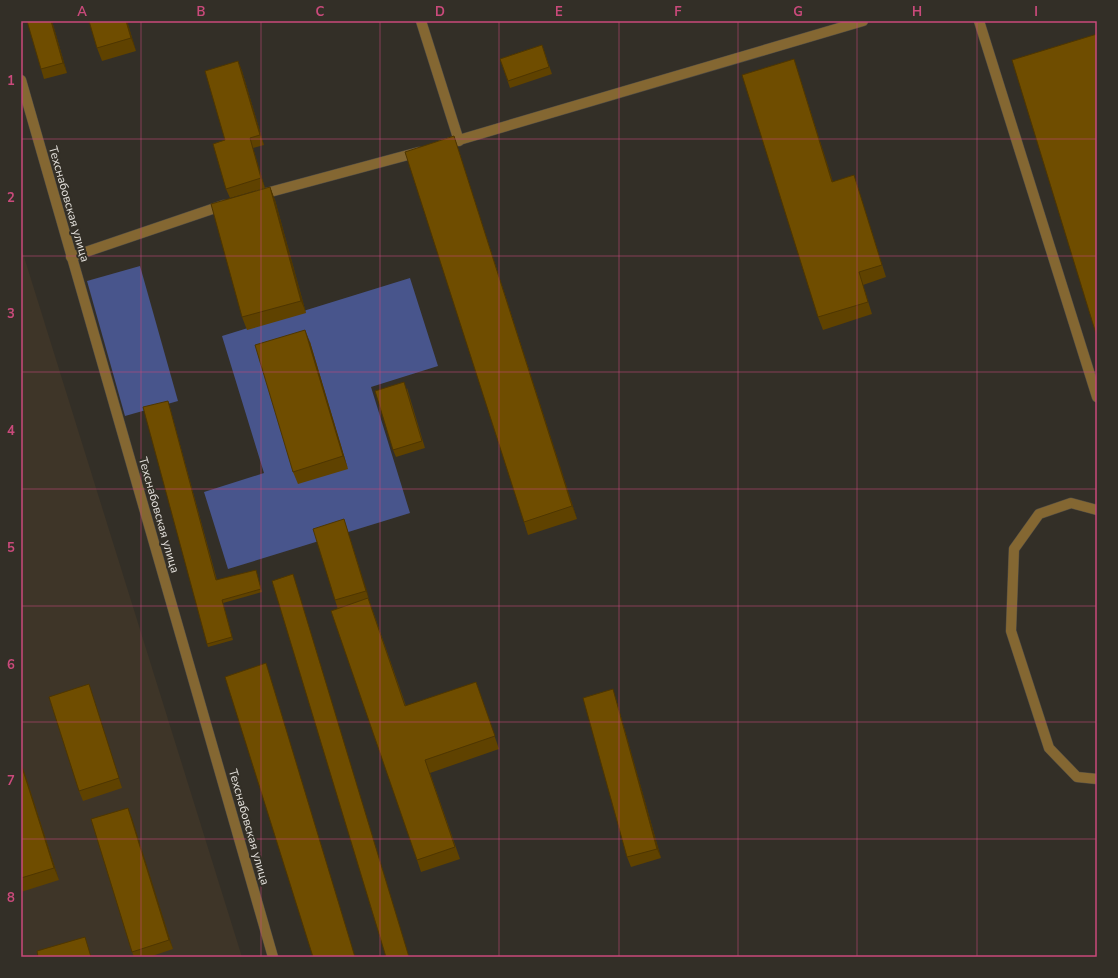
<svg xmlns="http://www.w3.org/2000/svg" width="1118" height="978" font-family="'Nunito Sans',sans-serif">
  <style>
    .built { fill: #3e3528 }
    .green { fill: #48558c }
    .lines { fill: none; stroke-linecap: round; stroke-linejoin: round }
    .minor-casing { stroke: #4f4b44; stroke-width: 11 }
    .minor { stroke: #846732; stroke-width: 10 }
    .wall { fill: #5f4200 }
    .shaded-wall { fill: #4e3600 }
    .building { fill: #6f4d00; stroke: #4e3600 }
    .grid { fill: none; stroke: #ca4a7b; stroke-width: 1; stroke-opacity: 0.55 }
    .labels { text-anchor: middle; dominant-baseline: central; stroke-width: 4; stroke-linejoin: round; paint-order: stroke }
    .street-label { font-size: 12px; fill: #e4e1dc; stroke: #332f27 }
    .neatline { fill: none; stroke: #ca4a7b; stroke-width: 1.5 }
    .grid-label { font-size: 13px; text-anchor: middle; font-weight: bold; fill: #ca4a7b }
  </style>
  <rect width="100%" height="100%" fill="#332f27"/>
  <!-- built -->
  <polygon class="built" points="21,247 242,957 21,957"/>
  <!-- green -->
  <g class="green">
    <polygon points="140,266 178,401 125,416 87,281"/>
    <polygon points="410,278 438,366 371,387 410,513 228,569 204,492 264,473 222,336"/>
  </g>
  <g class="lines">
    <!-- minor casing -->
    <g class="minor-casing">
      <g id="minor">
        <polyline points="421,21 459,141"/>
        <polyline points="979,21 1097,397"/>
        <polyline points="21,80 273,957"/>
        <polyline points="442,145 863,21"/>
        <polyline points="259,195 419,152"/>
        <polyline points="71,257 224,205"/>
        <polyline points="1097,510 1071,503 1039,514 1014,549 1011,631 1049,748 1077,777 1097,779"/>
      </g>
    </g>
    <!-- minor -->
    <use href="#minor" class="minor"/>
  </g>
  <!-- wall -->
  <g class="wall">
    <polygon points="52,21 67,73 44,79 41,69"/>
    <polygon points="89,21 127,21 136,51 102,61 97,48"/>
    <polygon points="542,45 552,74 510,88 500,59"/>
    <polygon points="794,59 798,72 833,182 854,175 858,188 886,277 863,285 872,314 823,330 818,317"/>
    <polygon points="238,61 242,71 264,145 253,148 265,188 230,198 226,189 225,140"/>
    <polygon points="454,136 577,519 528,535 524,522"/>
    <polygon points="270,187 275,200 306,313 247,330 242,317"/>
    <polygon points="310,342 348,469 298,484 293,472"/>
    <polygon points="407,388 425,448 396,457 393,450"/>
    <polygon points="169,404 217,580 256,570 262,592 223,603 233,640 208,647 207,644"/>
    <polygon points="344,519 369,600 406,706 476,682 499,749 430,773 460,859 421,872 417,860 335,600"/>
    <polygon points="92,694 122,788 83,801 79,791"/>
    <polygon points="616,699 661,858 631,867 627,857"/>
    <polygon points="21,762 59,880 21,892"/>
    <polygon points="128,808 173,949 149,957 134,957 132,952"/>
  </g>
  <!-- shaded-wall -->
  <g class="shaded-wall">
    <polygon points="51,21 52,21 67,73 63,63"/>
    <polygon points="126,21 127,21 136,51 131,38"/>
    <polygon points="794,59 798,72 837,195 832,182"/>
    <polygon points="238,61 242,71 264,145 260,135"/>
    <polygon points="454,136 458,149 577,519 572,506"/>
    <polygon points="250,138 265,188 261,178"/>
    <polygon points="270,187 275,200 306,313 301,301"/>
    <polygon points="305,330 310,342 348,469 343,456"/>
    <polygon points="344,519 347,529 370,600 366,591"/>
    <polygon points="89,684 92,694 122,788 119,778"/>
    <polygon points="613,689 616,699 661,858 657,849"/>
    <polygon points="21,762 59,880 54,868 21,764"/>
    <polygon points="128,808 132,818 173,949 169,940"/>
  </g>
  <!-- building -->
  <g class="building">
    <polygon points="27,21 51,21 63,63 41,69"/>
    <polygon points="89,21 126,21 131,38 97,48"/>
    <polygon points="1097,34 1097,337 1012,60"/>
    <polygon points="542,45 549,67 508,81 500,59"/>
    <polygon points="794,59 832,182 854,175 882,265 859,272 868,302 818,317 742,75"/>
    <polygon points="238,61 260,135 250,138 261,178 226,189 213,144 225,140 205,71"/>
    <polygon points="454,136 572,506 524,522 405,152"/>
    <polygon points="270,187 301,301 242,317 211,204"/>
    <polygon points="305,330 343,456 293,472 255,345"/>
    <polygon points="404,382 422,441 393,450 375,391"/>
    <polygon points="168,401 216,580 256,570 261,589 222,600 232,637 207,644 143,407"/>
    <polygon points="344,519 366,591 335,600 313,529"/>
    <polygon points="293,574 409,957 386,957 272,581"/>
    <polygon points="368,598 405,706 476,682 495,736 425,760 455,847 417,860 331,611"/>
    <polygon points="266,663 355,957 313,957 225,677"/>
    <polygon points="89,684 119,778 79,791 49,697"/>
    <polygon points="613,689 657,849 627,857 583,698"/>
    <polygon points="21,764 54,868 21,878"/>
    <polygon points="128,808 169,940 132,952 91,819"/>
    <polygon points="85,937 91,957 38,957 37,951"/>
  </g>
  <!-- grid -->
  <path class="grid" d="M141,21v936M261,21v936M380,21v936M499,21v936M619,21v936M738,21v936M857,21v936M977,21v936M21,139h1076M21,256h1076M21,372h1076M21,489h1076M21,606h1076M21,722h1076M21,839h1076"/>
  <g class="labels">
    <!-- street labels -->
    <g class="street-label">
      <text transform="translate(69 204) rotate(74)">Техснабовская улица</text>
      <text transform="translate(159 515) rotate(74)">Техснабовская улица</text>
      <text transform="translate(249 827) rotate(74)">Техснабовская улица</text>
    </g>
  </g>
  <!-- border -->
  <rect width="1118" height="978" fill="none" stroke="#332f27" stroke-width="44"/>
  <rect x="22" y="22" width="1074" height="934" class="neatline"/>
  <g class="grid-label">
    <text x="82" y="16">A</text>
    <text x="201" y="16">B</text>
    <text x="320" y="16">C</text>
    <text x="440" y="16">D</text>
    <text x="559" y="16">E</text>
    <text x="678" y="16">F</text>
    <text x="798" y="16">G</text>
    <text x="917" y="16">H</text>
    <text x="1036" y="16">I</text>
    <text x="11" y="85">1</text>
    <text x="11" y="202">2</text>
    <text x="11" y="318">3</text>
    <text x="11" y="435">4</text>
    <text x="11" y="552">5</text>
    <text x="11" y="669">6</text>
    <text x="11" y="785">7</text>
    <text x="11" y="902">8</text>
  </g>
</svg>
